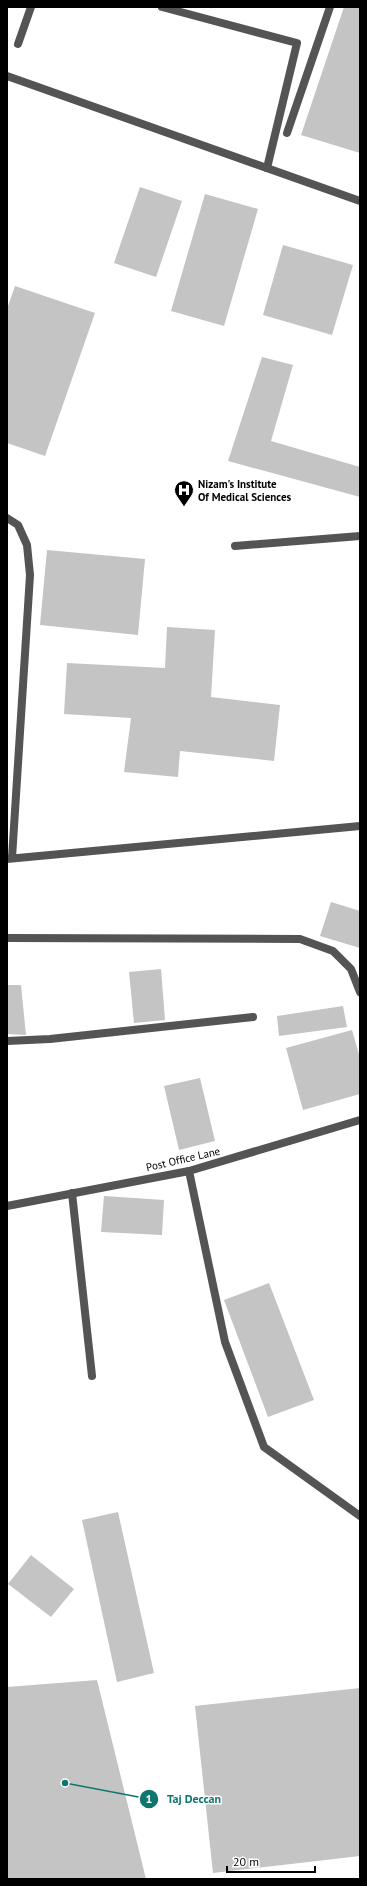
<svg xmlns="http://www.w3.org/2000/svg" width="367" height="1886" font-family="'PT Sans',sans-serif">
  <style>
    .building { fill: #c4c4c4 }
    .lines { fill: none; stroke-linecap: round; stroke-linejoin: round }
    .service { stroke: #545454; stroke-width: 8 }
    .minor { stroke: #545454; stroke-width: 8 }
    .labels { text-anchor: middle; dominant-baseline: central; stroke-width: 3; stroke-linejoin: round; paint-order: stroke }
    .poi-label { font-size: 11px; font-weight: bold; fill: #000; stroke: #fff; text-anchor: start }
    .street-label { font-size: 11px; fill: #000; stroke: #fff }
    .leader { fill: none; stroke: #0f766e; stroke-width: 1.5 }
    .callout-dot { fill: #0f766e; stroke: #fff; stroke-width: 1.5 }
    .mark-label { font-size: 12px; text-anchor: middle; font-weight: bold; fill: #fff }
    .callout-label { font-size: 12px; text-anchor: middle; font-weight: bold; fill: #0f766e; stroke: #fff; stroke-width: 3; stroke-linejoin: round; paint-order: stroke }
  </style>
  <rect width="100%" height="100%" fill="#fff"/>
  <!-- building -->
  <g class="building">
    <polygon points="344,7 360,7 360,153 301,135"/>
    <polygon points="140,187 182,201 156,277 114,263"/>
    <polygon points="205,194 258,209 224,326 171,311"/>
    <polygon points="283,245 353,265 332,335 263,315"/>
    <polygon points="15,286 95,313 45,456 7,443 7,309"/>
    <polygon points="262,357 293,365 271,441 360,467 360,497 228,461"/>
    <polygon points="47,550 145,559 138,635 40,625"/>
    <polygon points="167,627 215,630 211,697 280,705 274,761 180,751 178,777 124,772 131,718 64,714 67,663 165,668"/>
    <polygon points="331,902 360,911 360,948 320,936"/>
    <polygon points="161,969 165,1020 134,1023 129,972"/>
    <polygon points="7,985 21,985 26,1035 7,1034"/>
    <polygon points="343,1006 347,1027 279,1036 277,1016"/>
    <polygon points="352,1030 360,1058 360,1094 303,1110 286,1048"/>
    <polygon points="200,1078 215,1141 179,1150 164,1086"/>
    <polygon points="104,1196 164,1200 162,1235 101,1232"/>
    <polygon points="269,1283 314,1400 268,1417 224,1300"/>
    <polygon points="118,1512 154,1673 117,1682 82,1520"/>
    <polygon points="31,1555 74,1589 51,1617 8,1584"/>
    <polygon points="97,1680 146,1879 7,1879 7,1687"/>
    <polygon points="360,1688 360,1856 213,1873 195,1706"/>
  </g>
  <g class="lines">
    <!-- service -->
    <g class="service">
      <polyline points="7,518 18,525 27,545 30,575 12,858"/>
      <polyline points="235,546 360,536"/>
      <polyline points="7,859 360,826"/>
    </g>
    <!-- minor -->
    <g class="minor">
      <polyline points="162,7 297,43 267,168"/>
      <polyline points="18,44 31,7"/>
      <polyline points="7,76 360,201"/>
      <polyline points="287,133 330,7"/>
      <polyline points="7,938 300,939 333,951 351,969 360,992"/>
      <polyline points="7,1041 50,1039 253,1017"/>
      <polyline points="189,1171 225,1342 264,1447 360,1516"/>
      <polyline points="72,1193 92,1376"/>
      <polyline points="7,1206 189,1171 360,1120"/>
    </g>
  </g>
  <!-- icons -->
  <defs>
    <g id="hospital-pin" transform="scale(1)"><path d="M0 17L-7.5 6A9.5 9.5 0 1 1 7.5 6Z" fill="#000" stroke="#fff"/><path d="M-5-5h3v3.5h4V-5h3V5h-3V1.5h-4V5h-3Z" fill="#fff"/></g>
  </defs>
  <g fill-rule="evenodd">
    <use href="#hospital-pin" x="184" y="490"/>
  </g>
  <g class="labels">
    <!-- poi labels -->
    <g class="poi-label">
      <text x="198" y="484">Nizam's Institute<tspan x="198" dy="13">Of Medical Sciences</tspan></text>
    </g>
    <!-- street labels -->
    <g class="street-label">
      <text transform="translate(183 1159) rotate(-13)">Post Office Lane</text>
    </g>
  </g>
  <!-- callouts -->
  <path class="leader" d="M65 1783L149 1799"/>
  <g class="callout-dot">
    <circle cx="65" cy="1783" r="4"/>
    <circle cx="149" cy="1799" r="10"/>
  </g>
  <g class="mark-label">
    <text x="149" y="1803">1</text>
  </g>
  <g class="callout-label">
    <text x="194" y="1803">Taj Deccan</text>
  </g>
  <!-- border -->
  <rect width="367" height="1886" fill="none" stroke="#000000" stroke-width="16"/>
  <!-- scale -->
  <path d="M227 1866v6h88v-6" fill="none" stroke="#000000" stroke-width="2"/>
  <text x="233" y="1866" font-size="12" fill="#000000" stroke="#ffffff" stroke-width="3" paint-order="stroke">20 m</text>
</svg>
